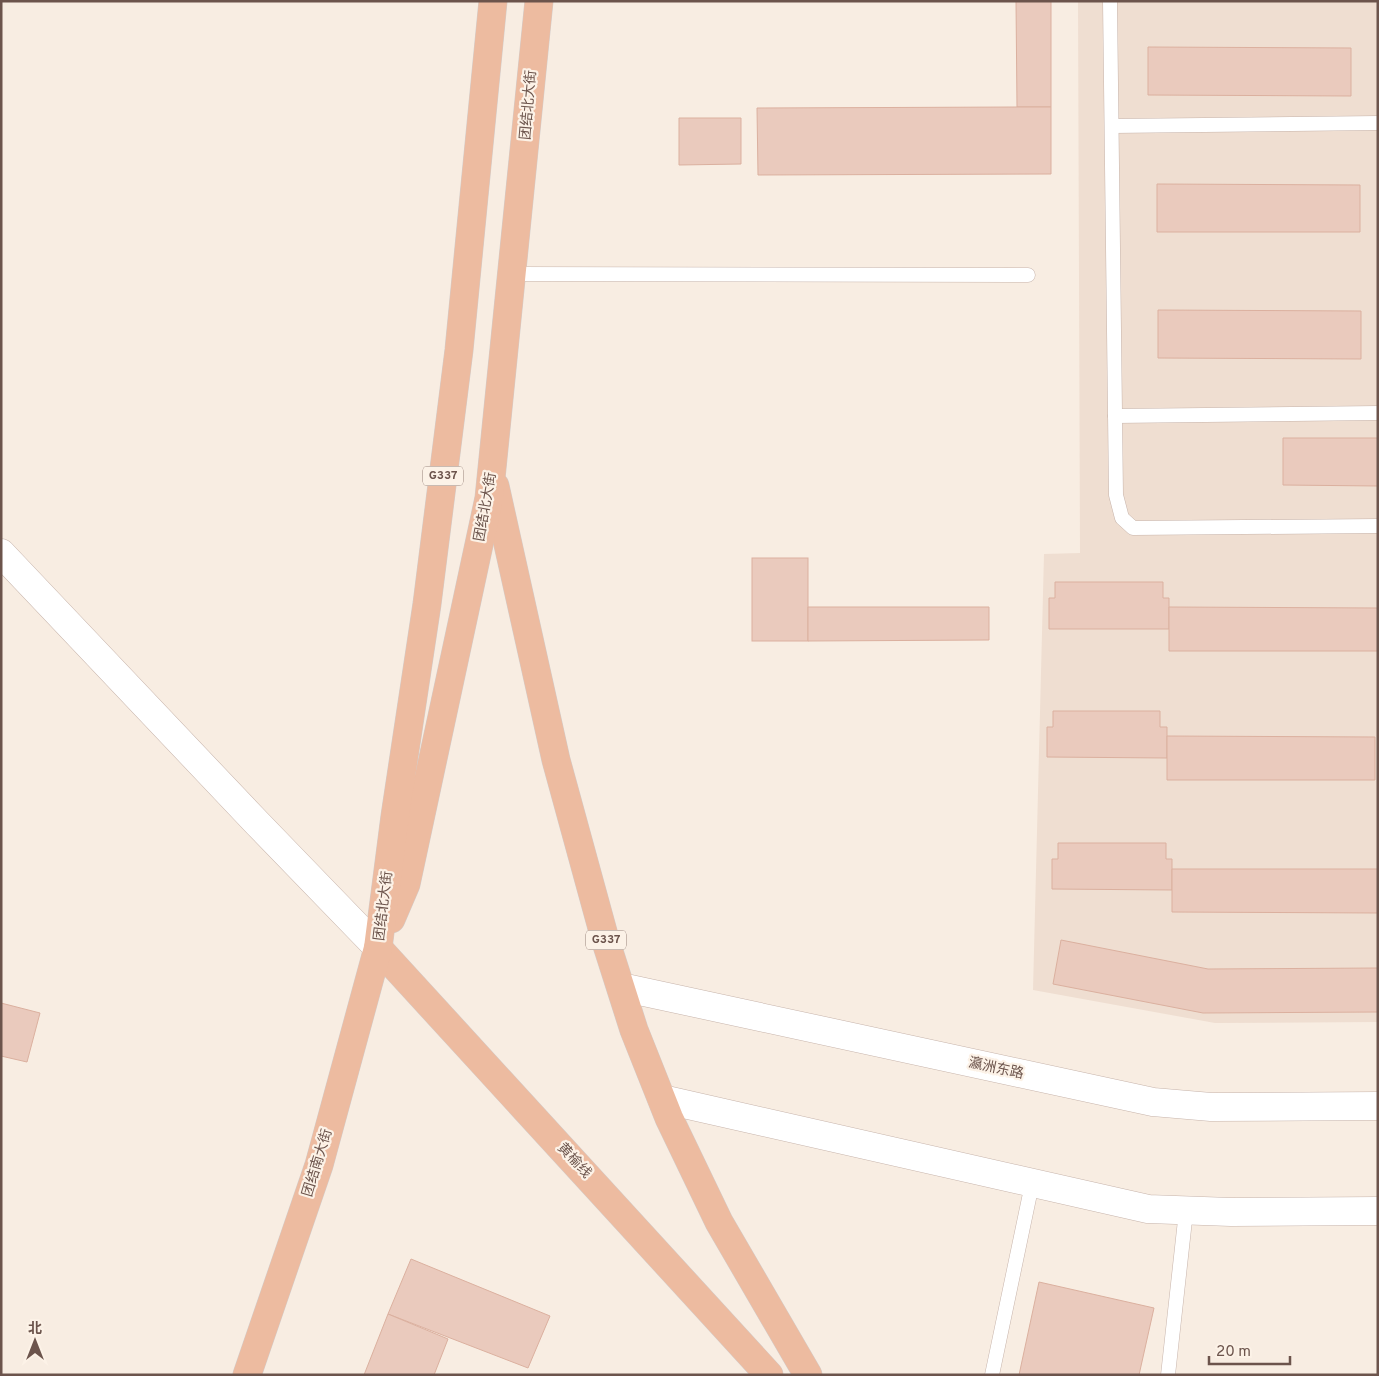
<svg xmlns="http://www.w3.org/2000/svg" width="1379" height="1376" font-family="Overpass,'Noto Sans SC',sans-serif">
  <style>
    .residential { fill: #efded1 }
    .building { fill: #eacabd; stroke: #dbb09f }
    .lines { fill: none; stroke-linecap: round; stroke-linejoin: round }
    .service-casing { stroke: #c7b4ab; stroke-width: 15 }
    .tertiary-casing { stroke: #c7b4ab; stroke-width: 29 }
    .trunk-casing { stroke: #d3ccc9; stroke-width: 29 }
    .service { stroke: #fff; stroke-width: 14 }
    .tertiary { stroke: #fff; stroke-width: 28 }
    .trunk { stroke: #edbba0; stroke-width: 28 }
    .labels { text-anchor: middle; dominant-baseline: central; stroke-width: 4.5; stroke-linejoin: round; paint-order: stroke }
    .shield { fill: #fcf2e7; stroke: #97837a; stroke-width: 1 }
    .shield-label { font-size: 12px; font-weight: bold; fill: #6c544c }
    .street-label { font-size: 14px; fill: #6c544c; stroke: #fcf2e7 }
  </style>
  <rect width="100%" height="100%" fill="#f8ede2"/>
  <!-- residential -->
  <polygon class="residential" points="1078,1 1378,1 1378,1022 1215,1023 1033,990 1044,554 1080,553"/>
  <!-- building -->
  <g class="building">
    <polygon points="1016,1 1051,1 1051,107 1017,107"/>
    <polygon points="1148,47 1351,48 1351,96 1148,95"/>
    <polygon points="1017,107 1051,107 1051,174 758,175 757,108"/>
    <polygon points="679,118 741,118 741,164 679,165"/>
    <polygon points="1157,184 1360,185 1360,232 1157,232"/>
    <polygon points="1158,310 1361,311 1361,359 1158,358"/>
    <polygon points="1283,438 1378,438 1378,486 1283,485"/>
    <rect x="752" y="558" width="56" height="83"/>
    <polygon points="1055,582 1163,582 1163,598 1169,598 1169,629 1049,629 1049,598 1055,598"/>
    <polygon points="808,607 989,607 989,640 808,641"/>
    <polygon points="1169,607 1378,608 1378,651 1169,651"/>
    <polygon points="1053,711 1160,711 1160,727 1167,727 1167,758 1047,757 1047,727 1053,727"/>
    <polygon points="1167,736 1375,737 1375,780 1167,780"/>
    <polygon points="1058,843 1166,843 1166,859 1172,859 1172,890 1052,889 1052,859 1058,859"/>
    <polygon points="1172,869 1378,869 1378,913 1172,912"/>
    <polygon points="1061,940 1208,969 1378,968 1378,1012 1203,1013 1053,984"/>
    <polygon points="1,1003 40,1013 27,1062 1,1056"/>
    <polygon points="411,1259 550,1316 528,1368 388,1314"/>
    <polygon points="1039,1282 1154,1308 1139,1375 1019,1375"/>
    <polygon points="388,1314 448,1339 434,1375 364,1375"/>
  </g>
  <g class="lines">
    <!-- service casing -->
    <g class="service-casing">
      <g id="service">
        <polyline points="1110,1 1116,495 1122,518 1133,528 1378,526"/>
        <polyline points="1112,126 1378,123"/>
        <polyline points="513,274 1028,275"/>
        <polyline points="1115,416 1378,413"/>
        <polyline points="992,1375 1032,1184"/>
        <polyline points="1168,1375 1186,1211"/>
      </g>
    </g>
    <!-- tertiary casing -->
    <g class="tertiary-casing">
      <g id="tertiary">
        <polyline points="1,553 258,824 378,948"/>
        <polyline points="621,987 1153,1102 1211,1107 1378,1106"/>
        <polyline points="662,1099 1148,1209 1231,1212 1378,1211"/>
      </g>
    </g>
    <!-- trunk casing -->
    <g class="trunk-casing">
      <g id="trunk">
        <polyline points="495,486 556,760 605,939 634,1030 669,1118 719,1222 808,1375"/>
        <polyline points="391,919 406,884 489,498 539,1"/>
        <polyline points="378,948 769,1375"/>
        <polyline points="247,1375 319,1165 378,948 395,816 427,604 459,350 493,1"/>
      </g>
    </g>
    <!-- service -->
    <use href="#service" class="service"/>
    <!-- tertiary -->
    <use href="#tertiary" class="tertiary"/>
    <!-- trunk -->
    <use href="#trunk" class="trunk"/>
  </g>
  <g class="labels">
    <!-- shield labels -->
    <g class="shield">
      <rect x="423" y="466.5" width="40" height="19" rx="4"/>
      <rect x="586" y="930.5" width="40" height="19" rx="4"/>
    </g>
    <g class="shield-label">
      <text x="443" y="476">G337</text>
      <text x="606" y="940">G337</text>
    </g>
    <!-- street labels -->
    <g class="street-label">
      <text transform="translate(529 105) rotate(-85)">团结北大街</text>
      <text transform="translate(486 507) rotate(-80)">团结北大街</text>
      <text transform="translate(384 906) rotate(-83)">团结北大街</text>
      <text transform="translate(996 1069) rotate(12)">瀛洲东路</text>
      <text transform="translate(574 1161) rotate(47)">黄榆线</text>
      <text transform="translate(318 1163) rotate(-73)">团结南大街</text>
    </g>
  </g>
  <!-- border -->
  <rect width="1379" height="1376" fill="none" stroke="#6c544c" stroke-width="5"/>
  <!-- north arrow -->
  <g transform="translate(35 1341)" stroke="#fcf2e7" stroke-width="4" paint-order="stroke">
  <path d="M0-4L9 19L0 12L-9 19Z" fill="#6c544c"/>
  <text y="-8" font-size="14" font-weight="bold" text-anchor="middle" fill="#6c544c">北</text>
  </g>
  <!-- scale -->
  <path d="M1209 1356v8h81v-8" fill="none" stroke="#6c544c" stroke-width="2.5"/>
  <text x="1216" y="1356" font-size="15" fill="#6c544c" stroke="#fcf2e7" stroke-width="4" paint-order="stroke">20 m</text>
</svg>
